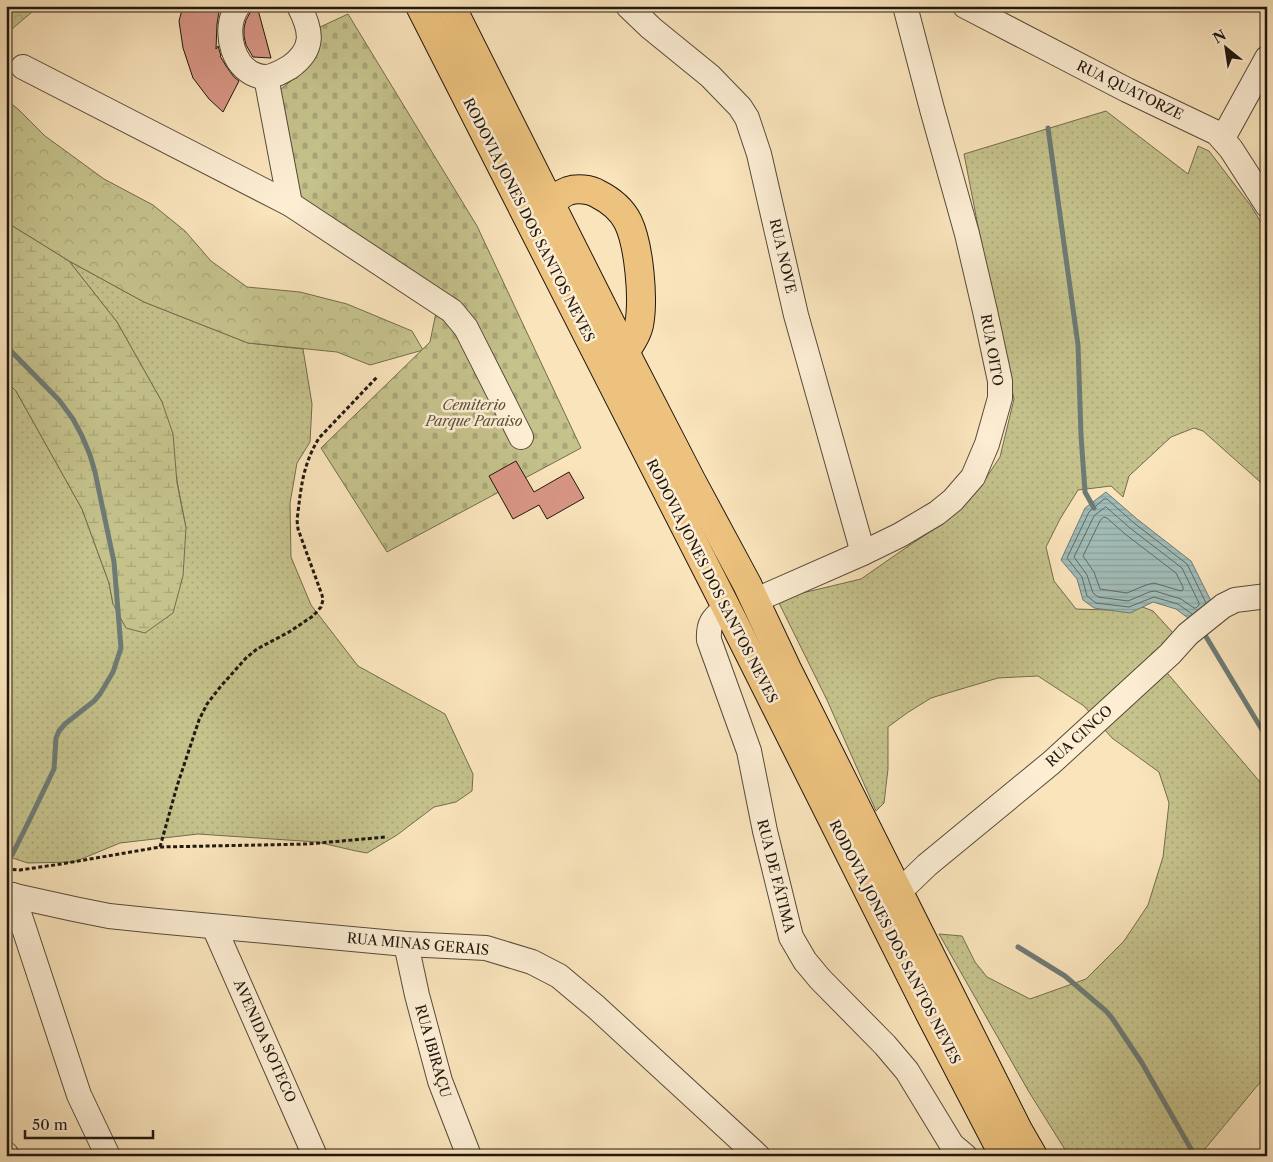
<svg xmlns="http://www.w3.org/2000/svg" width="1273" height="1162" font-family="'Libre Caslon Text',serif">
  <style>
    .grass { fill: url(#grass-dots); stroke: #726d4e }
    .forest { fill: url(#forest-crowns); stroke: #726d4e }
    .wetland { fill: url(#wetland-marsh); stroke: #726d4e }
    .cemetery { fill: url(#cemetery-stones); stroke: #726d4e }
    .water { fill: url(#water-rules); stroke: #6d7b75 }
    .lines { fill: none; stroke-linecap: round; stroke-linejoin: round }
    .shore { stroke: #606a64; stroke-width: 1 }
    .stream { stroke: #6d7b75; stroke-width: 5 }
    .building { fill: #d89685; stroke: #20180f }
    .minor-casing { stroke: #564b3a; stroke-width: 26 }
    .major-casing { stroke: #20180f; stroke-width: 30 }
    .path { stroke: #20180f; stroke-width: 3; stroke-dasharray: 4 2.5; stroke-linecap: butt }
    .minor { stroke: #fcedd3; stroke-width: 24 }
    .major { stroke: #edc27e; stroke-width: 28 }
    .labels { text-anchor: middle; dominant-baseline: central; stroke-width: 5; stroke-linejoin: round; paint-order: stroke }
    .street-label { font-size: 14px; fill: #20180f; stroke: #fcedd3 }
    .park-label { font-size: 14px; font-style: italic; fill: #5a543b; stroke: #fcedd3 }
  </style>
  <defs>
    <pattern id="grass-dots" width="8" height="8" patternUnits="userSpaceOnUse" patternTransform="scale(1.25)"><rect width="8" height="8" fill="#c5c28c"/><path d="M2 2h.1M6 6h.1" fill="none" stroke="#a9a678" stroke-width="1.8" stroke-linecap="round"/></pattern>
    <pattern id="forest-crowns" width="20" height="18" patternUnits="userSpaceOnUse" patternTransform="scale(1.25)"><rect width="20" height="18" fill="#c5c28c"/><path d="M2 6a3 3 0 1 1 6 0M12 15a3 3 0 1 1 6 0" fill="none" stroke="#a9a678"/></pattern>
    <pattern id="wetland-marsh" width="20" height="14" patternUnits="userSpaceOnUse" patternTransform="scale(1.25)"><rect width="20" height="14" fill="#c5c28c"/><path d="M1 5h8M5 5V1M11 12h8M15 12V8" fill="none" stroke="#a9a678"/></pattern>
    <pattern id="cemetery-stones" width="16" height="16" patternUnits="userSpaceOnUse" patternTransform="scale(1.25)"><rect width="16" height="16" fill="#c5c28c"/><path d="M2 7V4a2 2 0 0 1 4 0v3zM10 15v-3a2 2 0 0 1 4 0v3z" fill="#a9a678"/></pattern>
    <pattern id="water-rules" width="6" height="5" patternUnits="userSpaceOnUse" patternTransform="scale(1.25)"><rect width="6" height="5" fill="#a1bdb9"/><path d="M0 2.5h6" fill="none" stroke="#8aa29e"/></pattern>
  </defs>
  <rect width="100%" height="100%" fill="#fae4bc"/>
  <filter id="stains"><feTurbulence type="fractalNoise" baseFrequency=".004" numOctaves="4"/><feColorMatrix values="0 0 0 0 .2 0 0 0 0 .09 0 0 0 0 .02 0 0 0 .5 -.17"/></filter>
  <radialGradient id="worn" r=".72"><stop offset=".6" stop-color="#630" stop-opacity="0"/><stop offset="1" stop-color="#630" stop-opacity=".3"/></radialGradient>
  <!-- grass -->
  <g class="grass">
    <polygon points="1106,111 1188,174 1198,146 1209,151 1251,206 1267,232 1267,488 1203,431 1194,428 1171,437 1129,476 1123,497 1111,486 1078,490 1060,519 1046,547 1054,581 1076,609 1109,610 1140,606 1153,611 1175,635 1151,654 1260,782 1267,781 1267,1074 1199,1156 1069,1156 1029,1092 939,934 962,936 975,962 987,977 1030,999 1086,979 1124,941 1148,905 1163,857 1169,803 1159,772 1112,738 1084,706 1038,676 998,678 931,698 907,713 888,727 888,769 884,803 876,811 827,700 777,599 861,579 907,547 948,520 980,487 1000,457 1014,399 998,329 964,154"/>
    <polygon points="69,261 144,302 248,343 303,349 312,404 310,442 297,463 290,503 291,557 311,605 358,666 445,714 473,774 472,791 456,802 434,807 397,835 367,853 356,851 317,842 198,834 120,843 74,862 28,863 6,856 6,381 16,391 82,509 109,583 113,604 186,528 162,402 117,322"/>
  </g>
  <!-- forest -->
  <g class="forest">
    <polygon points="6,6 39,6 6,34"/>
    <polygon points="6,99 19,110 45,136 104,179 153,205 185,231 211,261 247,287 300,292 347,304 412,331 423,350 370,365 337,352 248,343 144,302 69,261 6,222"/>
  </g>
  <!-- wetland -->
  <polygon class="wetland" points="6,222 69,261 117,322 162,402 173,434 177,483 186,528 183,576 173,613 145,633 126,628 113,604 109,583 82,509 16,391 6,381"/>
  <!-- cemetery -->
  <polygon class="cemetery" points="348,14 477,226 581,448 387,552 321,448 430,342 439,298 299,207 276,93 309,66 318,28"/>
  <!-- water -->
  <polygon class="water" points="1106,492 1137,519 1191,561 1214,607 1196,624 1176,609 1153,602 1130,613 1094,608 1083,600 1077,579 1061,560 1085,508"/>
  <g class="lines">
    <!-- shore -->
    <g class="shore">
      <polygon points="1106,507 1130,528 1182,568 1199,603 1199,605 1196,608 1194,608 1181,599 1155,591 1149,592 1128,601 1098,597 1093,593 1087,575 1074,557 1094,516"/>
      <polygon points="1104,517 1107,518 1125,534 1176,573 1183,587 1183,590 1181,591 1154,583 1146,585 1127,593 1100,589 1094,572 1083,556 1100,521"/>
      <polyline points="1192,614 1178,604 1154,597 1129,607 1096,603 1087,596 1082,577 1067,558 1089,512 1104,499 1107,499 1134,523 1187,564 1206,603"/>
    </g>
    <!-- stream -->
    <g class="stream">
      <polyline points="1048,128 1078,345 1081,435 1085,492 1094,508"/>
      <polyline points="6,346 59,400 73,419 82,436 90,455 95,472 114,562 121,648 113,672 100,694 94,701 65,724 59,731 56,738 54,769 30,819 12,855"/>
      <polyline points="1202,630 1267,738"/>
      <polyline points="1018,947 1065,976 1106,1011 1112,1018 1142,1063 1195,1156"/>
    </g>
  </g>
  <!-- building -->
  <g class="building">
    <polygon points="183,6 220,6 217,24 216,49 218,46 221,56 220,56 226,66 234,77 239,81 223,112 209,99 193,78 183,48 179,21"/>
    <polygon points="255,6 257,6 271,58 253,57 246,45 244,36 244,28 246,20 251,11"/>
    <polygon points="516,461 534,492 569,472 584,498 547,519 539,505 513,519 489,476"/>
  </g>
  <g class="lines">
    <!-- minor casing -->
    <g class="minor-casing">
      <g id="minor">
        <path d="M238,6c-17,23 -5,69 27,71 8,0 18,-6 25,-10 25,-18 22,-36 9,-61"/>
        <polyline points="628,6 651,28 710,76 740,107 747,118 759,154 796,315 863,553"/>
        <polyline points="965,6 1127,90 1217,133 1231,149 1267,205"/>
        <polyline points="23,67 290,204 452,311 466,328 521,437"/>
        <polyline points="266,77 290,204"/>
        <polyline points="1223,138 1267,58"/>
        <polyline points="756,600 863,553 900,535 937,513 953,500 973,477 987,444 1000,398 1000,381 985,311 967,234 932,109 905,6"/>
        <path d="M726,607c-13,12 -18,15 -17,33l40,111 16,80 26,106 14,24 15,18 65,66 22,26 45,74 13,11"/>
        <polyline points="898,893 927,865 1051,763 1170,654 1188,634 1223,606 1235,600 1267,596"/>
        <polyline points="6,894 74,909 109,916 157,921 406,944 486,948 532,962 559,976 596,1007 758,1156"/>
        <polyline points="13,895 79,1095 108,1156"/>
        <polyline points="214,927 315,1156"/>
        <polyline points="406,944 417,995 440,1081 469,1156"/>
        <polyline points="6,1154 7,1156"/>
      </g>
    </g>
    <!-- major casing -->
    <g class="major-casing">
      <g id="major">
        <polyline points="420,6 726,607 930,1014 1004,1156"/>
        <polyline points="451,6 625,352 691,480 747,584 787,669 1018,1130 1033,1156"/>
        <path d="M538,215c9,-8 19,-20 30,-24 9,-3 22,-2 30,3 12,6 24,16 30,28 11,23 16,77 11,103 -2,9 -8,18 -14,27"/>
      </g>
    </g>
    <!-- path -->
    <g class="path">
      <path d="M160,847l17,-61 22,-66 8,-16 14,-18 25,-28 11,-9 32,-17 24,-16 8,-9 2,-7 -1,-5 -24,-66 -1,-9c4,-31 5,-54 22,-82l59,-62"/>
      <polyline points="6,869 20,870 61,864 160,847 308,844 386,837"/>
    </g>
    <!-- minor -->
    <use href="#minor" class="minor"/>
    <!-- major -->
    <use href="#major" class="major"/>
  </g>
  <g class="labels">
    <!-- street labels -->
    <g class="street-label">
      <text transform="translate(1130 90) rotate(26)">RUA QUATORZE</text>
      <text transform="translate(529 220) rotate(63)">RODOVIA JONES DOS SANTOS NEVES</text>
      <text transform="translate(783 256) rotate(77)">RUA NOVE</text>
      <text transform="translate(992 350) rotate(80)">RUA OITO</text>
      <text transform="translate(712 581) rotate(63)">RODOVIA JONES DOS SANTOS NEVES</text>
      <text transform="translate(1079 736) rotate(-42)">RUA CINCO</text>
      <text transform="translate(776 876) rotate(76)">RUA DE FÁTIMA</text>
      <text transform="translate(895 942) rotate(63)">RODOVIA JONES DOS SANTOS NEVES</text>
      <text transform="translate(418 944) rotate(5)">RUA MINAS GERAIS</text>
      <text transform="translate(265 1041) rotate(66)">AVENIDA SOTECO</text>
      <text transform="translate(433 1051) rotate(74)">RUA IBIRAÇU</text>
    </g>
    <!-- park labels -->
    <g class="park-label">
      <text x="474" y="405">Cemiterio<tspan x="474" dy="16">Parque Paraiso</tspan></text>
    </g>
  </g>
  <!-- margin -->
  <rect width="1273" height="1162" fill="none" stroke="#fae4bc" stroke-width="25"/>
  <rect x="8" y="8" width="1258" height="1147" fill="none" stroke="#20180f" stroke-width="2.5"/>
  <rect x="12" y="12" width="1248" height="1137" fill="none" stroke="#20180f"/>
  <!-- north arrow -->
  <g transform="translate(1226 48) rotate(330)" stroke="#fcedd3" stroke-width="4" paint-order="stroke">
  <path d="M0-4L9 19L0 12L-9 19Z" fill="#20180f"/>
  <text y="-8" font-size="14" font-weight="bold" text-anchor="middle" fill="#20180f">N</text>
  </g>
  <!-- scale -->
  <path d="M25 1130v8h128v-8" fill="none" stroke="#20180f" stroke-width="2.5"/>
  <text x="32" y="1130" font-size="15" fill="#20180f" stroke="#fcedd3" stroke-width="4" paint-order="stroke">50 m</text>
  <rect width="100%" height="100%" filter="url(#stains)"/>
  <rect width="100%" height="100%" fill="url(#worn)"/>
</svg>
